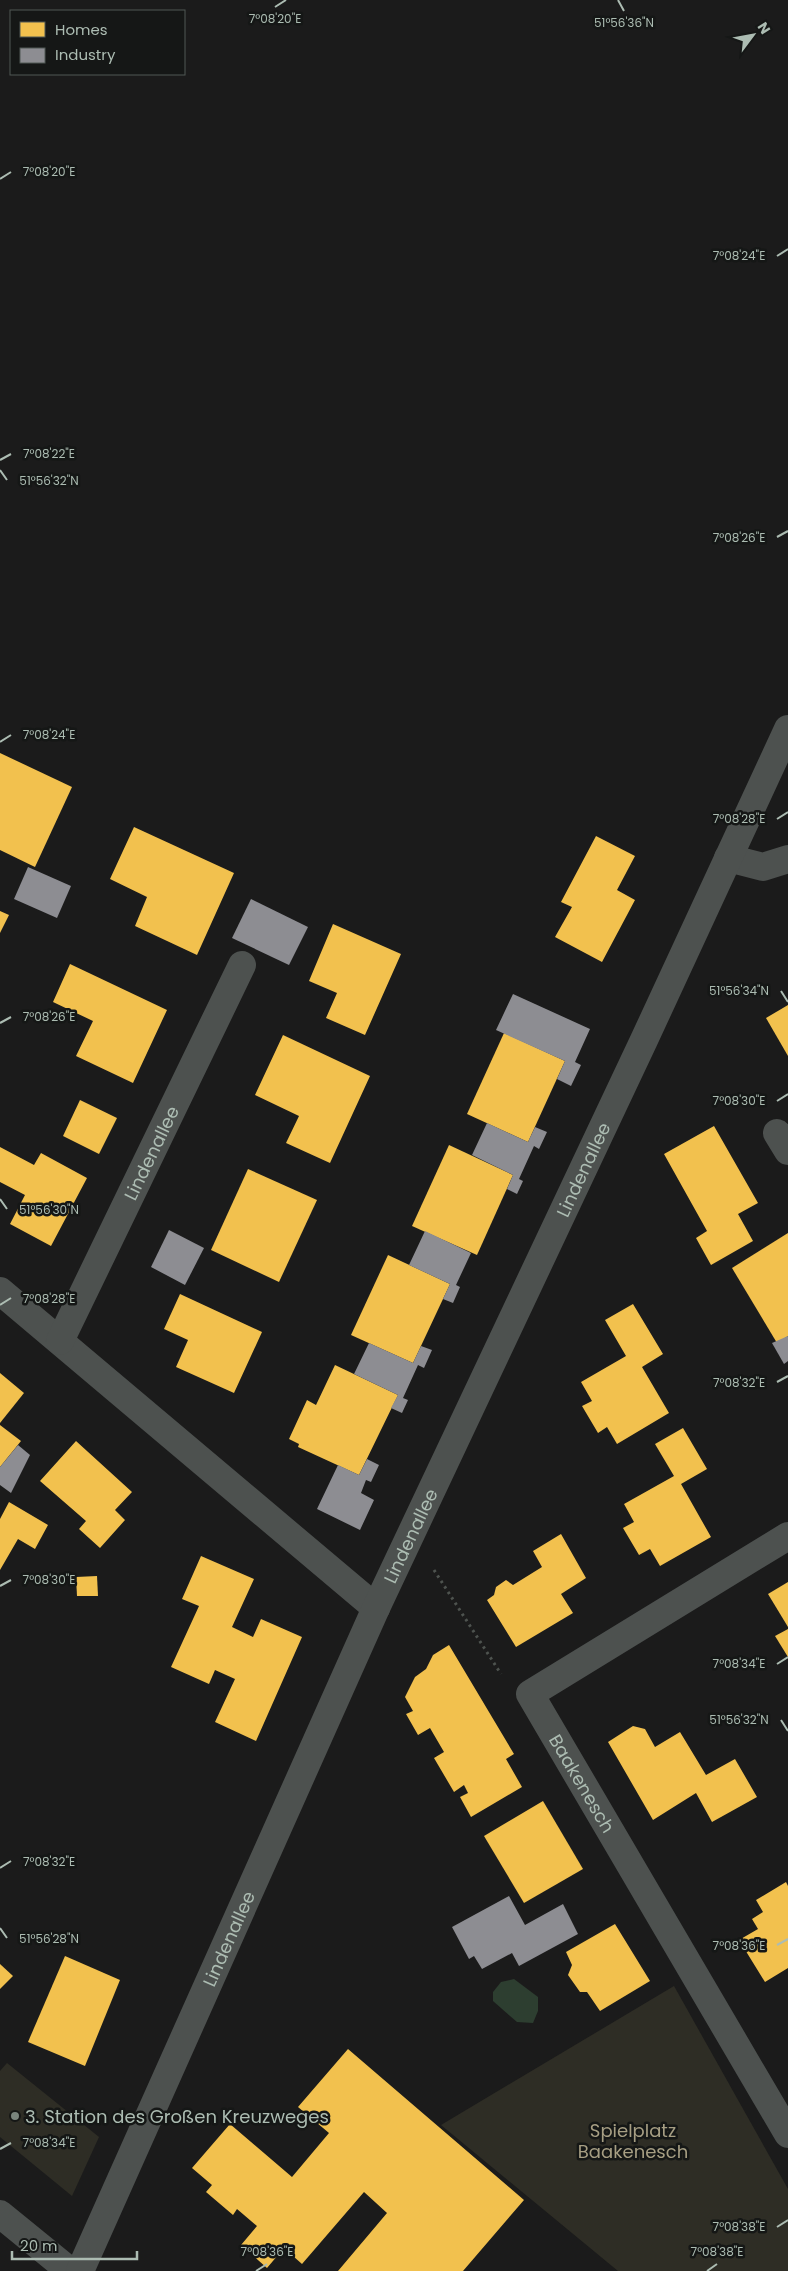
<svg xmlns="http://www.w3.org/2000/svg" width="788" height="2271" font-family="Poppins,sans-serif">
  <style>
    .green { fill: #2e2d25 }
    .water { fill: #2d3e30 }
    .homes { fill: #f2c14e }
    .industry { fill: #8d8d92 }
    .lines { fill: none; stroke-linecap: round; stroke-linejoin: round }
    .path { stroke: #4e534f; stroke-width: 3; stroke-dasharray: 2.5 4; stroke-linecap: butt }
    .minor { stroke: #4d514f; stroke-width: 28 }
    .ticks { fill: none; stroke: #acbcb2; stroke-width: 2 }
    .poi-dot { fill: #79847d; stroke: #151716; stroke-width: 2 }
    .labels { text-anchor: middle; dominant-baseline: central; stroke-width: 5; stroke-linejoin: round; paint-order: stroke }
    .street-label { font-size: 18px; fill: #acbcb2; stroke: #151716 }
    .poi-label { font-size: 18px; fill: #acbcb2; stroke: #151716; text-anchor: start }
    .park-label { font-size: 18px; fill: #a69e83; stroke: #151716 }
    .ticks-label { font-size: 12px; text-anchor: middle; fill: #acbcb2; stroke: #151716; stroke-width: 5; stroke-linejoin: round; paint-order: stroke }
  </style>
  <rect width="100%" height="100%" fill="#1b1b1b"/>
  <!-- green -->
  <g class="green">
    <polygon points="674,1986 788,2189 788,2271 618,2271 441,2125"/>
    <polygon points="7,2063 99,2137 72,2196 0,2137 0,2071"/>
  </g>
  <!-- water -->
  <polygon class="water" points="514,1979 538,1997 538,2011 533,2023 517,2022 493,2001 493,1992 501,1982"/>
  <!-- homes -->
  <g class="homes">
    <polygon points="0,753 72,787 35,867 0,850"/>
    <polygon points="134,827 234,873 197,955 135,926 147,897 110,879"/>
    <polygon points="596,836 635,856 617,890 635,900 602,962 555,937 572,907 561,902"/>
    <polygon points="0,911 9,915 0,933"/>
    <polygon points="333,924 401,954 365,1035 326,1018 337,993 309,981"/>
    <polygon points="70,964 167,1010 133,1083 76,1056 93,1021 53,1002"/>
    <polygon points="788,1005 788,1056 766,1018"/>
    <polygon points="504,1033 565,1061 528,1142 467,1114"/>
    <polygon points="283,1035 370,1076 330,1163 286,1143 299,1116 255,1095"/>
    <polygon points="80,1100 117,1118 99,1154 63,1136"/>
    <polygon points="714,1126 758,1203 738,1214 753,1241 711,1265 696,1238 707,1231 664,1154"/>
    <polygon points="449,1145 513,1175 477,1255 412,1226"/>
    <polygon points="0,1147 34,1165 41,1153 87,1178 51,1246 10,1224 25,1195 0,1182"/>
    <polygon points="248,1169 317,1200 279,1282 211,1250"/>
    <polygon points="788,1233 788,1336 777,1343 732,1268"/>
    <polygon points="388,1255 450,1284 413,1363 351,1335"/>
    <polygon points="180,1294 262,1332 234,1393 176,1367 188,1340 164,1329"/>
    <polygon points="633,1304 663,1354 642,1367 669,1413 617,1444 607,1427 598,1433 582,1406 592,1401 581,1382 626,1356 605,1320"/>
    <polygon points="335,1365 398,1395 359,1475 298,1447 299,1444 289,1439 307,1400 316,1405"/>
    <polygon points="0,1373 24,1393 0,1423"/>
    <polygon points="0,1425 21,1441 0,1467"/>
    <polygon points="683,1428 707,1469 681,1484 711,1537 660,1566 650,1549 639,1555 623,1528 634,1522 624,1504 674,1476 655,1444"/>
    <polygon points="76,1441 132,1492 115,1510 125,1520 100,1548 79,1529 86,1521 40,1481"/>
    <polygon points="9,1502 48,1525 35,1549 18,1539 0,1570 0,1519"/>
    <polygon points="561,1534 586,1578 561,1594 573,1613 516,1647 487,1600 494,1595 496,1587 506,1580 513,1585 542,1567 533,1551"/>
    <polygon points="201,1556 254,1579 232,1627 253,1637 261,1619 302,1637 256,1741 215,1722 235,1679 215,1670 209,1684 171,1667 199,1606 182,1599"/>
    <polygon points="97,1576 98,1596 77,1596 76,1577"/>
    <polygon points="788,1582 788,1627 768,1594"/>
    <polygon points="788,1629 788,1657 775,1636"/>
    <polygon points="449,1645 514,1754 506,1759 522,1787 471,1817 460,1797 468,1793 464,1785 454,1792 434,1758 444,1752 430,1728 418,1735 406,1714 413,1711 405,1697 415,1677 426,1669 433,1655"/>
    <polygon points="633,1726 645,1729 655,1747 680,1732 706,1775 735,1759 757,1797 712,1822 696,1793 653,1820 608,1742"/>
    <polygon points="543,1801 583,1869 524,1903 484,1836"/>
    <polygon points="786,1882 788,1886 788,1968 765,1982 739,1940 758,1929 752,1919 763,1912 756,1900"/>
    <polygon points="615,1924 650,1981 600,2011 587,1992 580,1992 568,1975 572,1965 566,1952"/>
    <polygon points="65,1956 120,1980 85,2066 28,2042"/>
    <polygon points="0,1964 13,1976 0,1989"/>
    <polygon points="348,2049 524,2200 463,2271 338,2271 387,2213 364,2192 302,2264 284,2248 267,2268 241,2245 257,2226 237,2209 233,2215 206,2192 212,2185 192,2168 230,2124 292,2177 329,2133 298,2107"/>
  </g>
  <!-- industry -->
  <g class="industry">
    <polygon points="28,867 71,886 57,918 14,899"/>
    <polygon points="251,899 308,927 289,965 232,938"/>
    <polygon points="513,994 590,1029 575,1062 581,1065 571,1086 557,1079 565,1061 496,1030"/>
    <polygon points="487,1123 528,1142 535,1127 547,1132 539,1149 534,1146 519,1179 523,1181 517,1194 507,1189 513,1175 472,1155"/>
    <polygon points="169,1230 204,1248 185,1285 151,1267"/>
    <polygon points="425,1231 471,1253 456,1285 460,1287 453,1303 443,1299 450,1284 409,1265"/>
    <polygon points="788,1336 788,1361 784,1364 772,1343"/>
    <polygon points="369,1343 413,1363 421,1346 432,1350 424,1368 418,1365 403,1398 408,1400 402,1413 391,1408 398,1395 354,1374"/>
    <polygon points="18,1445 30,1455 11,1493 0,1485 0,1467"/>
    <polygon points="367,1459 379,1465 371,1482 366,1480 361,1493 374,1500 360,1530 317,1509 338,1465 359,1475"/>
    <polygon points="509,1896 525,1925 563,1904 578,1934 519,1966 512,1953 482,1969 474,1956 469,1959 452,1927"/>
  </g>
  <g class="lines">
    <!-- path -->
    <polyline class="path" points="434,1570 501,1674"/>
    <!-- minor -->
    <g class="minor">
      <polyline points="728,858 763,867 788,859"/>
      <polyline points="777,1133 788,1151"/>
      <polyline points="0,1291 376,1608"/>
      <path id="s1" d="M60,1341l182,-376"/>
      <path id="s2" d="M788,1536l-258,158 258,440"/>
      <polyline points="0,2214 70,2271"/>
      <path id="s3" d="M80,2271l296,-663 268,-568 144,-311"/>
    </g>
  </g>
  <!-- ticks -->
  <path class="ticks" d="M618,0l6,11M275,7l11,-7M0,179l11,-7M777,256l11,-7M0,460l11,-6M0,470l7,10M777,537l11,-6M0,742l11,-7M777,819l11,-7M781,991l7,11M0,1023l11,-6M777,1101l11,-7M0,1199l7,10M0,1305l11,-7M777,1382l11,-6M0,1586l11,-6M777,1664l11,-7M781,1720l7,11M0,1868l11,-7M0,1928l7,10M777,1945l11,-6M0,2149l11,-6M777,2227l11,-7M256,2271l11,-7M707,2271l10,-7"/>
  <!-- markers -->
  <circle class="poi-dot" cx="15" cy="2116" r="5"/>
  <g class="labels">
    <!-- street labels -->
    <g class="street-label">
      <text stroke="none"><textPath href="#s1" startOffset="209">Lindenallee</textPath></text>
      <text stroke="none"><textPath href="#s3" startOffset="1211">Lindenallee</textPath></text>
      <text stroke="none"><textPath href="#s3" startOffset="806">Lindenallee</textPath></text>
      <text stroke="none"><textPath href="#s2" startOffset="406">Baakenesch</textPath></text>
      <text stroke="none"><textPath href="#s3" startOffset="364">Lindenallee</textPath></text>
    </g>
    <!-- poi labels -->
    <g class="poi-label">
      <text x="25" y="2116">3. Station des Großen Kreuzweges</text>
    </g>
    <!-- park labels -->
    <g class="park-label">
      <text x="633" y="2130">Spielplatz<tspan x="633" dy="21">Baakenesch</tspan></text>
    </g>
  </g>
  <g class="ticks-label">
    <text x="275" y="23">7°08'20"E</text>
    <text x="624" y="27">51°56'36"N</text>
    <text x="49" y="176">7°08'20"E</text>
    <text x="739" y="260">7°08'24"E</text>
    <text x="49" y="458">7°08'22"E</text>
    <text x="49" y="485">51°56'32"N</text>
    <text x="739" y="542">7°08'26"E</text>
    <text x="49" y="739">7°08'24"E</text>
    <text x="739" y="823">7°08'28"E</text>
    <text x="739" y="995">51°56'34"N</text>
    <text x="49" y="1021">7°08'26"E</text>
    <text x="739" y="1105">7°08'30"E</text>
    <text x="49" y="1214">51°56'30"N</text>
    <text x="49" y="1303">7°08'28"E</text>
    <text x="739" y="1387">7°08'32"E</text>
    <text x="49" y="1584">7°08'30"E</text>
    <text x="739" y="1668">7°08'34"E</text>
    <text x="739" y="1724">51°56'32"N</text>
    <text x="49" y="1866">7°08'32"E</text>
    <text x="49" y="1943">51°56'28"N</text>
    <text x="739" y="1950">7°08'36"E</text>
    <text x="49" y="2147">7°08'34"E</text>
    <text x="739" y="2231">7°08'38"E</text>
    <text x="717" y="2256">7°08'38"E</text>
    <text x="267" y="2256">7°08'36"E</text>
  </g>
  <!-- legend -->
  <rect x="10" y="10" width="175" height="65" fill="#151716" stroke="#515954"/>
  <rect x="20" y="22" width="25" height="15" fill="#f2c14e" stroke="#515954"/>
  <text x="55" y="35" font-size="15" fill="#acbcb2">Homes</text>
  <rect x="20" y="48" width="25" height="15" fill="#8d8d92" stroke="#515954"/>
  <text x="55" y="60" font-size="15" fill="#acbcb2">Industry</text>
  <!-- north arrow -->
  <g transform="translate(753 35) rotate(58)" stroke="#151716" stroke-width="4" paint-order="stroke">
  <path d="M0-4L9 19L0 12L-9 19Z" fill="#acbcb2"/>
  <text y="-8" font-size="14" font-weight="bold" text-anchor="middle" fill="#acbcb2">N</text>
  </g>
  <!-- scale -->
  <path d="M12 2251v8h125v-8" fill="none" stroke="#acbcb2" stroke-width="2.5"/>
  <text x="20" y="2251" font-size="15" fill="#acbcb2" stroke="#151716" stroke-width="4" paint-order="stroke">20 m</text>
</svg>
